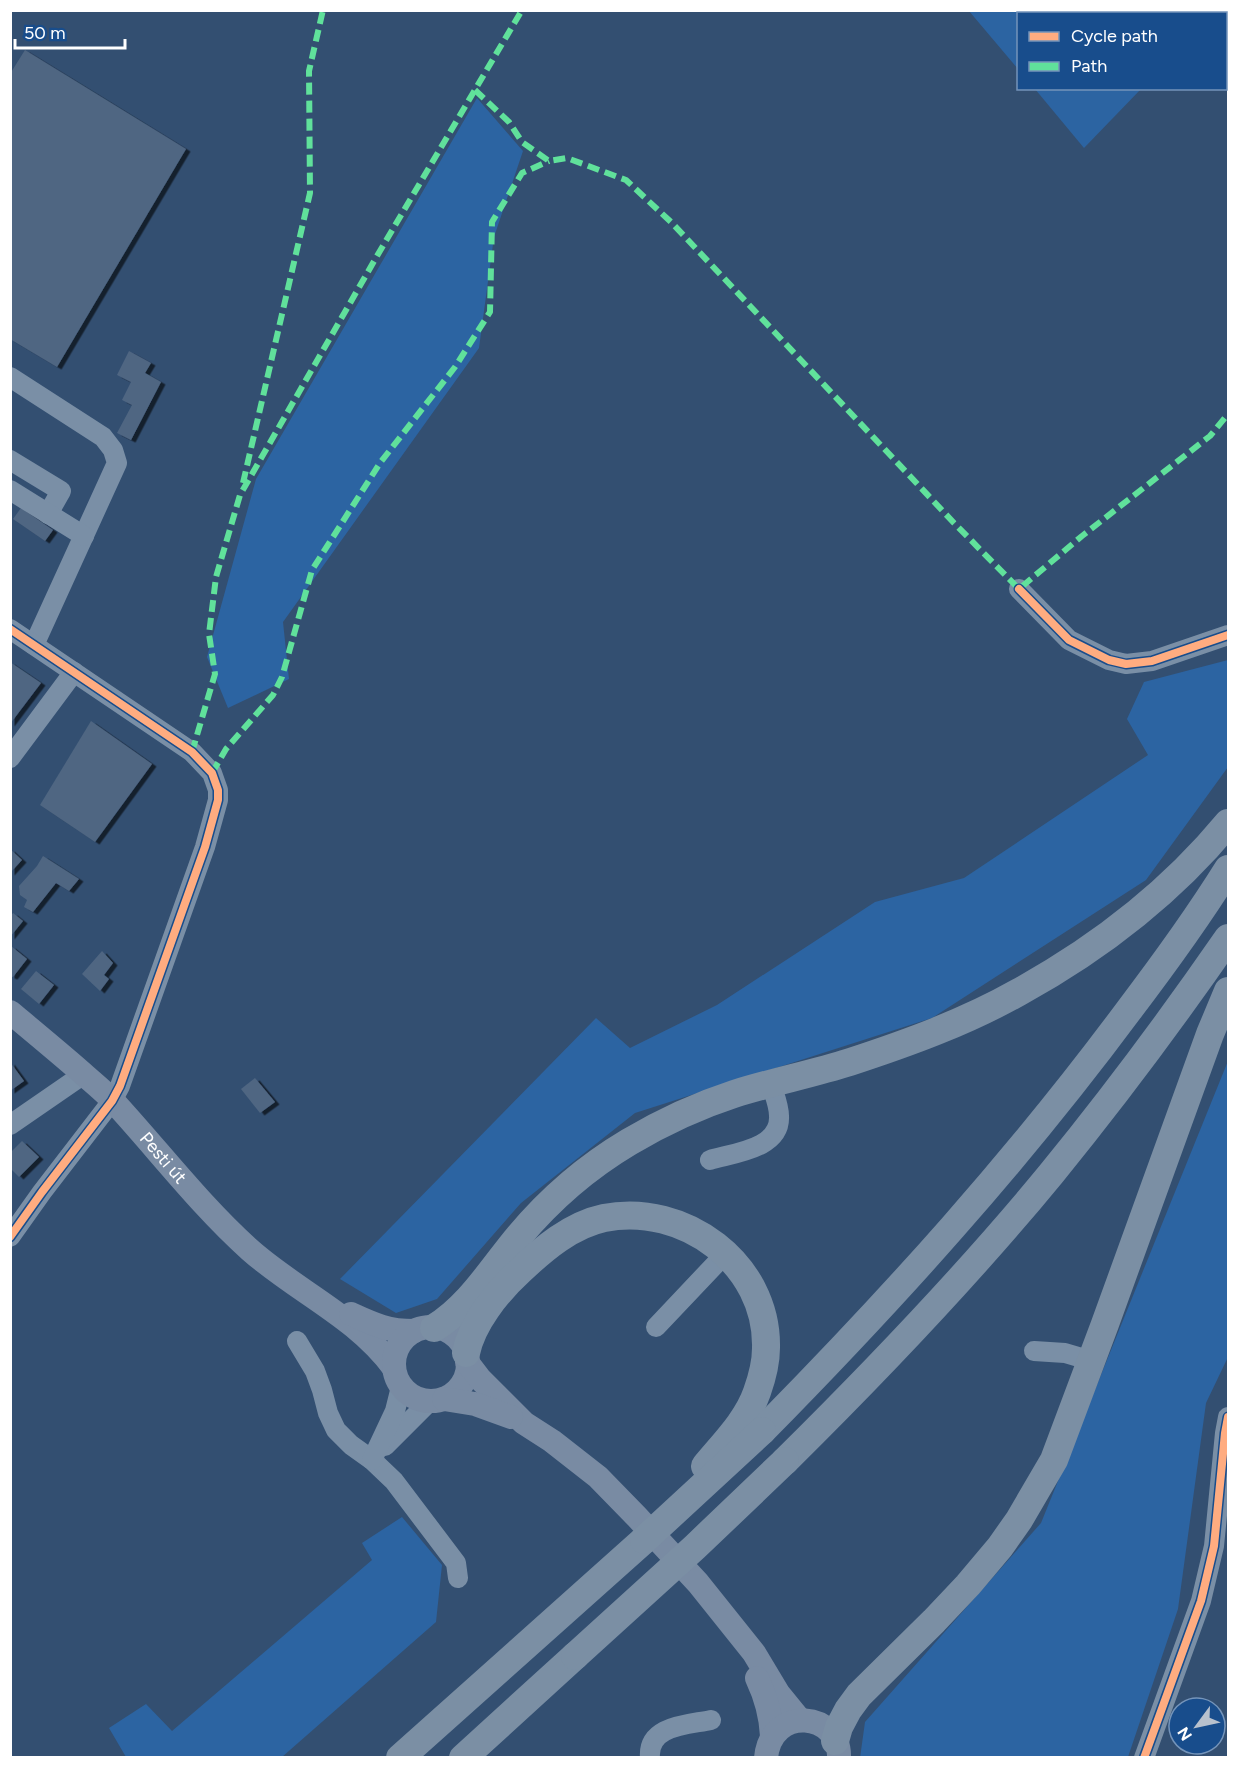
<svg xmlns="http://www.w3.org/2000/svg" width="1239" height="1768" font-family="Figtree,sans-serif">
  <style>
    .green { fill: #2c64a2 }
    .building { fill: #4f6682; filter: url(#shadow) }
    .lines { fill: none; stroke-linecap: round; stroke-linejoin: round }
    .minor { stroke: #7a8fa6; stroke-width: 20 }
    .major { stroke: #798ba3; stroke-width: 24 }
    .highway { stroke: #7b8fa4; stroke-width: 28 }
    .highway-bridge { stroke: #7b8fa4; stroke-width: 28 }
    .quiet { stroke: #60e19b; stroke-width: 6; stroke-dasharray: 12 6; stroke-linecap: butt }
    .cycleway-casing { stroke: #184d8c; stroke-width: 11 }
    .cycleway { stroke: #ffac80; stroke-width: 8 }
    .labels { text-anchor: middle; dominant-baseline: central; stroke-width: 5; stroke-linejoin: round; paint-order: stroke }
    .street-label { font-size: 18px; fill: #fff; stroke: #184d8c }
  </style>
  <defs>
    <filter id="shadow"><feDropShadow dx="4.5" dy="2.5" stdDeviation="0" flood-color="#0009"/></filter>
  </defs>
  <rect width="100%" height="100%" fill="#334f71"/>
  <!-- green -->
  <g class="green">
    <polygon points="969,11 1216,11 1213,14 1018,14 1018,69"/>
    <polygon points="1035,89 1141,89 1084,148"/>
    <polygon points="477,98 523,151 494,237 479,348 283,622 289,679 228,708 207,657 256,479"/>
    <polygon points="1228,660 1228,767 1146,880 932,1018 635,1113 521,1203 437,1299 396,1313 340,1279 596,1018 630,1048 717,1005 875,902 964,878 1148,755 1127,719 1144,682"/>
    <polygon points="1228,1061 1228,1357 1206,1403 1178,1609 1128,1757 860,1758 865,1722 1041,1523"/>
    <polygon points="402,1517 442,1565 436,1622 282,1757 126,1757 109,1728 146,1704 172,1731 372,1560 362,1543"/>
  </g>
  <!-- building -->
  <g class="building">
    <polygon points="25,50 186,149 57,367 10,339 10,74"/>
    <polygon points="129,351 151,363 145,373 161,382 131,440 117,433 132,405 122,400 131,382 117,375"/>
    <polygon points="21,508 53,530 45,541 13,519"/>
    <polygon points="10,662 41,683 10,724"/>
    <polygon points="91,721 152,764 95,842 40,805"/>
    <polygon points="10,849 22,860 10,873"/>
    <polygon points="43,856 79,879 69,891 56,883 33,912 24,907 27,900 20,895 19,886 37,866"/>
    <polygon points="13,913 23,921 10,937 10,917"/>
    <polygon points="11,946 27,959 13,977 10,976"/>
    <polygon points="102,951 113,963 104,975 109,979 100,991 82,974"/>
    <polygon points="36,971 54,985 39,1004 21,989"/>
    <polygon points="10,1062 24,1081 10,1091"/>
    <polygon points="255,1078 275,1102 260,1113 241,1089"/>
    <polygon points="22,1141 39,1157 19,1177 10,1168 10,1153"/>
  </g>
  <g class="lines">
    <!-- minor -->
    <g class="minor">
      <polyline points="10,377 103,437 113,450 117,463 34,645"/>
      <polyline points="10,460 61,491 48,514"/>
      <polyline points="10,490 84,536"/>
      <polyline points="1019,589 1069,640 1109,660 1126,664 1152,661 1228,635"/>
      <polyline points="10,629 192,752 212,773 218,790 218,800 205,847 120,1086 112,1101 42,1192 10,1237"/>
      <polyline points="10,758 74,672"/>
      <polyline points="10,1125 84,1074"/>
      <path d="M710,1160c23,-7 71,-11 69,-44 0,-11 -5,-22 -8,-32"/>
      <polyline points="656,1327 726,1253"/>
      <polyline points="297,1341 315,1371 322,1390 328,1413 336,1430 351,1445 372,1460 394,1481 456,1563 458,1578"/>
      <polyline points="1034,1351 1065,1353 1092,1361"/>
      <polyline points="385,1446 429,1402"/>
      <polyline points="372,1460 395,1411 401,1387"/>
      <path d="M650,1758c-3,-33 38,-33 61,-38"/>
      <polyline points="1144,1758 1201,1601 1214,1546 1225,1433 1228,1417"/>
    </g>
    <!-- major -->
    <g class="major">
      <path id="s1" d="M10,1012c24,20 47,39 70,59 11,10 24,20 34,31 45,49 86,103 136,148 46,41 107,67 144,118"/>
      <path d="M351,1314c24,11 37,17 63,17"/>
      <circle cx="431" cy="1364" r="37"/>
      <polyline points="467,1362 480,1379 524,1423 552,1441 598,1477 637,1517 698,1583 754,1653 778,1693 800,1720"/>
      <polyline points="444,1399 475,1404 511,1417"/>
      <path d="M757,1678c9,19 14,37 15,58"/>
      <path d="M766,1758c5,-54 75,-46 73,0"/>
    </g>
    <!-- highway -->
    <g class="highway">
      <path d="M434,1328c36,-22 58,-60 85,-92 31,-37 68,-69 110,-94 32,-19 68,-36 105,-48 38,-12 78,-20 116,-32 58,-19 116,-40 169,-70 78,-43 152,-100 209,-169"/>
      <path d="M466,1353c6,-30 31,-61 54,-82 23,-22 51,-46 84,-53 80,-16 164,46 162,130 0,15 -4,30 -9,44 -10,29 -34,52 -52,74"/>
      <path d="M762,1431c132,-134 255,-270 367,-421 35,-46 69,-93 99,-141"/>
      <path d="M785,1461c93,-92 183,-186 266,-287 62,-76 121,-155 177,-236"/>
      <polyline points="835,1741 839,1727 848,1710 859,1695 934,1621 968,1585 1000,1547 1019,1520 1054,1460 1105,1324 1210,1034 1228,991"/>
      <polyline points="400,1758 644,1540"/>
      <polyline points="463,1758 575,1656"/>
    </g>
    <!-- highway-bridge -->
    <g class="highway-bridge">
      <polyline points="644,1540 762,1431"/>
      <polyline points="575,1656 695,1547 785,1461"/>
    </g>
    <!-- quiet -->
    <g class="quiet">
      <polyline points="475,90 509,122 522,142 549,161 567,158 626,180 672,223 954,523 1019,589 1082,536 1210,436 1228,414"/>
      <polyline points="243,483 310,193 309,71 323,10"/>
      <polyline points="192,752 215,674 209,634 216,577 240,495 377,256 522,10"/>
      <polyline points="212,773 226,749 273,695 282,677 312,570 380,463 455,367 490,312 492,222 522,173 549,161"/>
    </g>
    <!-- cycleway casing -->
    <g class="cycleway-casing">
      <g id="cycleway">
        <polyline points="1019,589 1069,640 1109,660 1126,664 1152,661 1228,635"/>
        <polyline points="10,629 192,752 212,773 218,790 218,800 205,847 120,1086 112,1101 42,1192 10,1237"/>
        <polyline points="1144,1758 1201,1601 1214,1546 1225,1433 1228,1417"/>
      </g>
    </g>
    <!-- cycleway -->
    <use href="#cycleway" class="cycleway"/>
  </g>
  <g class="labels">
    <!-- street labels -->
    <g class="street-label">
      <text stroke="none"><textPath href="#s1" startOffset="212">Pesti út</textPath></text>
    </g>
  </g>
  <!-- border -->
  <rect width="1239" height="1768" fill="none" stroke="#ffffff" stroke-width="24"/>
  <!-- legend -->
  <rect x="1017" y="12" width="210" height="78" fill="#184d8c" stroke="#7494ba" stroke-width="1.5"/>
  <rect x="1029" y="32" width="30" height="9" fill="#ffac80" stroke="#7494ba" stroke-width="1.5"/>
  <text x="1071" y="42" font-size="18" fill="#ffffff">Cycle path</text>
  <rect x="1029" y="62" width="30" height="9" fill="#60e19b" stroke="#7494ba" stroke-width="1.5"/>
  <text x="1071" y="72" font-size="18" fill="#ffffff">Path</text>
  <!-- north arrow -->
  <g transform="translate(1197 1726) rotate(237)"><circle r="28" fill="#184d8c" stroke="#7494ba" stroke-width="1.5"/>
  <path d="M0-4.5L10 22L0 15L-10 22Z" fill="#b8c1cd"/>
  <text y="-9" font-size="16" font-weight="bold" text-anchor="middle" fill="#ffffff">N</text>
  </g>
  <!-- scale -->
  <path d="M15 39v9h110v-9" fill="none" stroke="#ffffff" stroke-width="3"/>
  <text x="24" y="39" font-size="18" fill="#ffffff" stroke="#184d8c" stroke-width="4.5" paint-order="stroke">50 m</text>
</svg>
